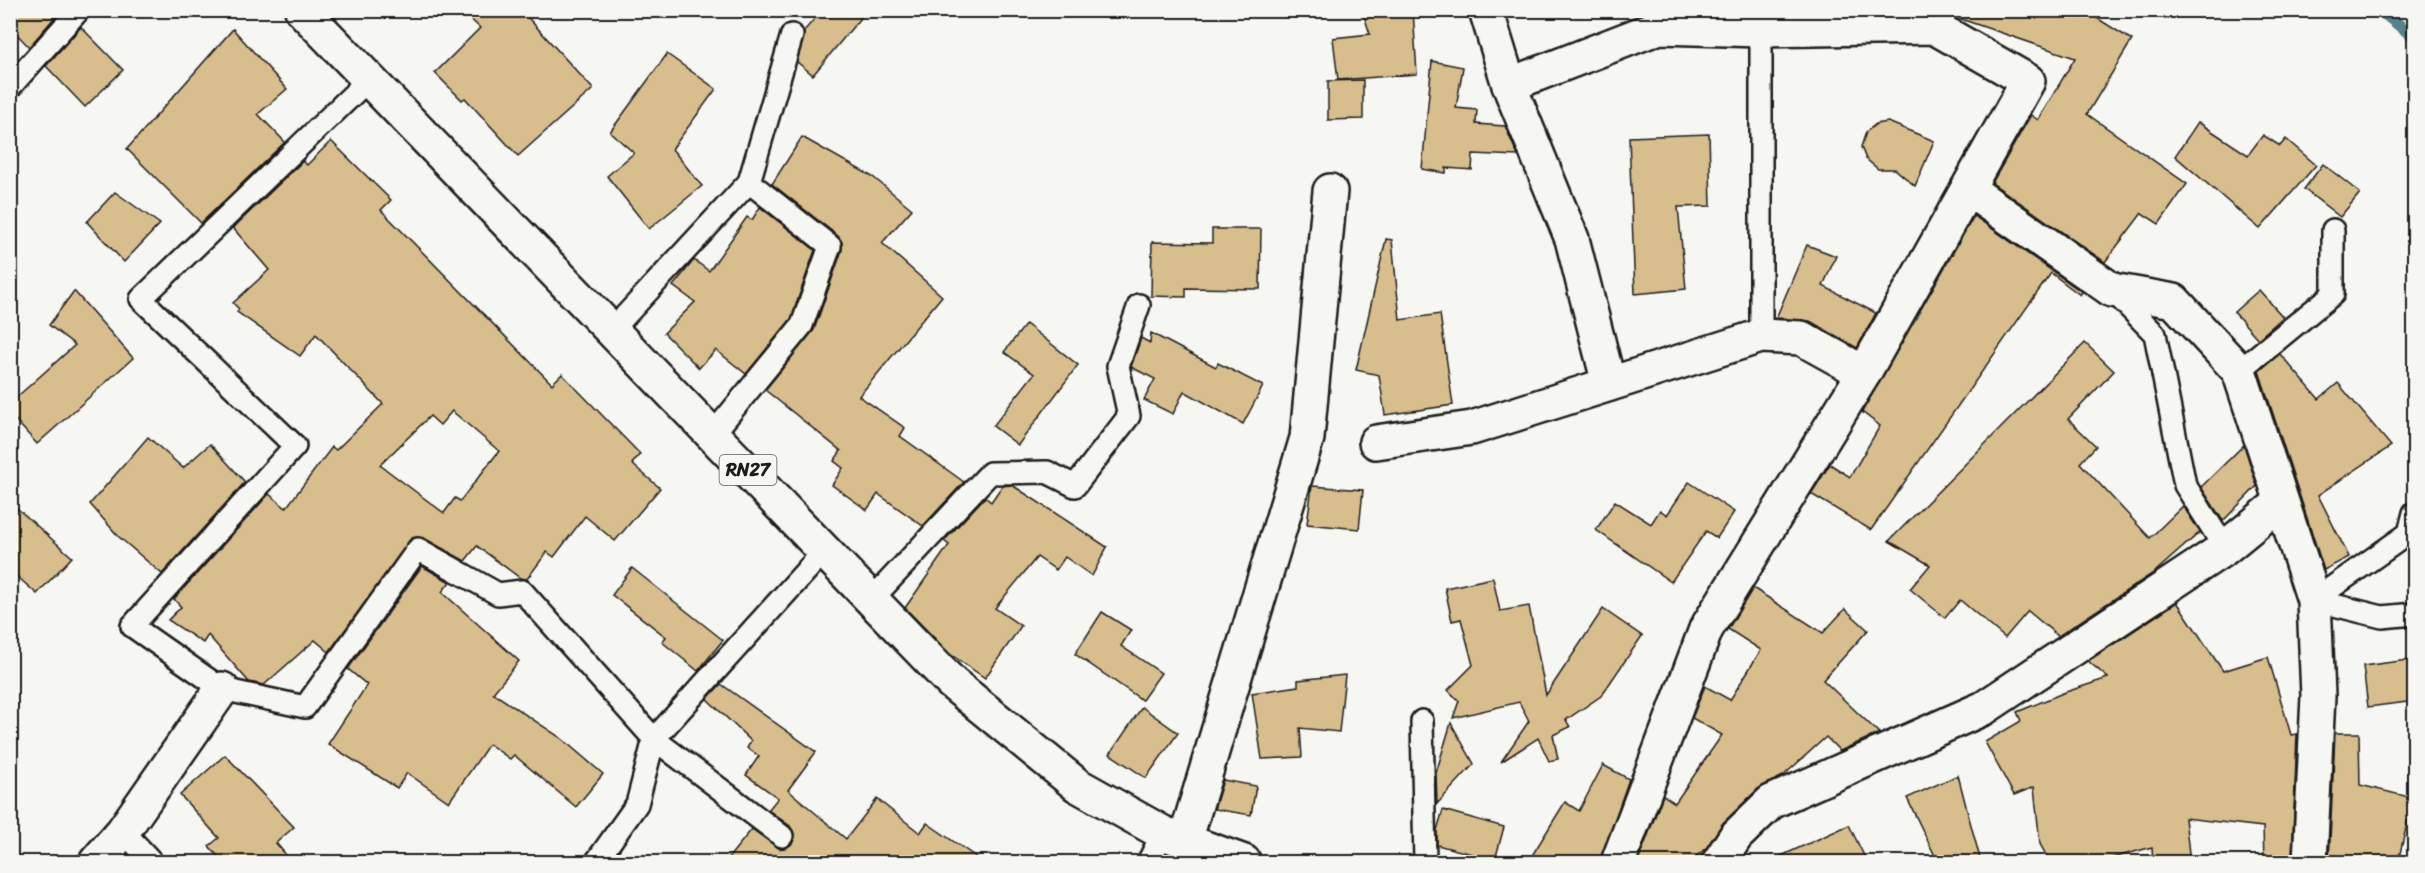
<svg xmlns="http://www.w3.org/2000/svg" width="2425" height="873" font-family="Sriracha,sans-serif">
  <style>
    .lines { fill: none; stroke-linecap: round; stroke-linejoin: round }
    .stream { stroke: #54838c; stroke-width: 12 }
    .building { fill: #d8bd8d; stroke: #1c1c1c; stroke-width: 1.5; fill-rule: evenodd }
    .lane-casing { stroke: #1c1c1c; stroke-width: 26 }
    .street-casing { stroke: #1c1c1c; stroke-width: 38 }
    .primary-casing { stroke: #1c1c1c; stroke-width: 38 }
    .lane { stroke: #f6f6f2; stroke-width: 21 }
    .street { stroke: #f6f6f2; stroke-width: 33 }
    .primary { stroke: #f6f6f2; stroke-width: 33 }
    .labels { text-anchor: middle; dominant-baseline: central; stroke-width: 4.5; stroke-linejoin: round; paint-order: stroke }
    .shield { fill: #f6f6f2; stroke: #5d5d5c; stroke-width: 1.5 }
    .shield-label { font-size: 18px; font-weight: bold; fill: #1c1c1c }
  </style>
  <rect width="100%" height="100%" fill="#f6f6f2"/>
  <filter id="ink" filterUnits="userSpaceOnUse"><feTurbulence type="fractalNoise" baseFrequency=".0167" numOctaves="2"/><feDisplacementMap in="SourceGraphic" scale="12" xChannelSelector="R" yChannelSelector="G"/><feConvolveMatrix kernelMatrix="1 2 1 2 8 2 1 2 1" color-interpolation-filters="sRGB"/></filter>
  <g filter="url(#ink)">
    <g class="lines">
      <!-- stream -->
      <polyline class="stream" points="2380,10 2414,37"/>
    </g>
    <!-- building -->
    <g class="building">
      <polygon points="10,10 61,10 29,47 10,27"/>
      <polygon points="461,10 521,10 593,89 518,156 465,98 462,100 435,73 480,28"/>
      <polygon points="822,10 867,10 813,75 797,62 804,31"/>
      <polygon points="1362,10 1413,10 1417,74 1338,80 1333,38 1370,34"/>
      <polygon points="1952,10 2084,10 2132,40 2087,114 2187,184 2159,224 2142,213 2105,262 1992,183 2031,115 2038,120 2075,58 1952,16"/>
      <polygon points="81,27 123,70 85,107 46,66"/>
      <polygon points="233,29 287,89 258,114 285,142 201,223 127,149"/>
      <polygon points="667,54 716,89 672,149 702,186 649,229 607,176 634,153 610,132"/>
      <polygon points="1432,61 1463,67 1456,108 1477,110 1476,124 1505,126 1518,156 1473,154 1472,170 1446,168 1446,173 1422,169"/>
      <polygon points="1363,80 1363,119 1328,120 1328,81"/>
      <polygon points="1888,122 1934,141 1915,186 1895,169 1878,169 1866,159 1861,147 1866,132 1876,124"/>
      <polygon points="2198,122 2248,155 2263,135 2280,146 2286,139 2316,165 2260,229 2175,156"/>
      <polygon points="1709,134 1711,206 1678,207 1686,289 1635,294 1629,137"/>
      <polygon points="802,137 873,177 912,209 882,243 942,296 859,396 905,428 900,436 964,482 923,526 878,494 867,510 832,485 843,468 834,461 841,451 765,390 814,330 842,250 842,242 838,236 772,184"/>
      <path d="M331,141l60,59 -10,10 171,174 10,-10 78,80 -8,10 28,24 -45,53 -30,-25 -31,41 -7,-5 -20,27 -7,-1 -43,-32 -12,15 -41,-23h-12l-83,114 -14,-12 -51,45 -15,-3 -41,-47 -5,8 -35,-23 13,-13 -7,-8 95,-105 17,14 46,-61 4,3 47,-46 -67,-70 -16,22 -63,-44 2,-3 -6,-6 36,-33 -36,-42 70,-67 4,4zM452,411l47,40 -39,50 -5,-3 -11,15 -64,-48 50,-49 10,9z"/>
      <polygon points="2323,164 2360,193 2340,217 2304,189"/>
      <polygon points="115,192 160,224 124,262 87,222"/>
      <polygon points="760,207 815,250 791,319 746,374 716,350 699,368 664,333 695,302 673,286 694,260 709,271 747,217 752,220"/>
      <polygon points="1974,216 2082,292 2080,295 2051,273 1871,530 1811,494 1830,464 1850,477 1880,426 1862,412"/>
      <polygon points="1212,229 1261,229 1260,289 1186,288 1186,297 1151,296 1152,242 1212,243"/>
      <polygon points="1386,239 1392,240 1400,320 1440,314 1453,405 1385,415 1379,375 1356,370"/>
      <polygon points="1807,245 1836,256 1823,286 1876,313 1857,348 1810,321 1776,318"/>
      <polygon points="2259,290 2283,317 2258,339 2234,312"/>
      <polygon points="74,291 133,358 37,444 10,414 10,403 75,345 49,325"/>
      <polygon points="1026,324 1078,365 1018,445 993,426 1034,374 1004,352"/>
      <polygon points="1151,333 1216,367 1218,363 1263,386 1243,424 1184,391 1173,414 1144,400 1155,379 1131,367 1141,338 1150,343"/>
      <polygon points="2085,343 2114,371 2068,419 2096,446 2080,463 2150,538 2183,506 2200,532 2156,571 2058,636 2028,611 2005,638 1960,600 1945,618 1910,589 1930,565 1889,541"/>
      <polygon points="2280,354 2319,399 2338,383 2391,446 2318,495 2349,557 2324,570 2259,371"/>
      <polygon points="148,437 183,468 210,444 245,482 162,574 119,537 90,504"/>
      <polygon points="2244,445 2257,486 2223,521 2201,487"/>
      <polygon points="1689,482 1734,512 1717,538 1706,531 1671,582 1596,530 1615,501 1651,524 1660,510 1667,515"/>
      <polygon points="1012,485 1107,547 1092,576 1065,557 1056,570 1037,557 995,608 1021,626 985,678 950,654 905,608 949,545 944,541 985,497 991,502 1002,486"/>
      <polygon points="1312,486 1363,490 1359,529 1307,524"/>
      <polygon points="10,502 72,557 37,594 10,570"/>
      <polygon points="422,566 450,582 442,592 519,661 493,693 561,738 603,774 576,807 514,755 510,759 489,744 449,802 407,773 397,788 328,744 367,685 348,669"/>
      <polygon points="632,568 723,640 698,671 662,642 666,637 612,595"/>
      <polygon points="1493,578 1500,611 1529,606 1546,695 1603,609 1642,636 1601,696 1566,720 1570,727 1553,735 1558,759 1549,761 1538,738 1501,762 1529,721 1519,702 1453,718 1459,701 1448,690 1473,665 1461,619 1452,621 1445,588"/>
      <polygon points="1753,588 1823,633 1845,609 1868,630 1823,680 1879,733 1840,751 1826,737 1783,776 1758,789 1723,823 1707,847 1690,862 1638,862 1663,795 1675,803 1722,735 1692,718 1705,686 1730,700 1761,650 1728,629"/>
      <polygon points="2177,602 2223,671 2268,657 2291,735 2297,734 2292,862 2264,862 2263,827 2185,818 2190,862 2153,862 2152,847 2098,862 2050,862 2040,844 2034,787 2014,795 1985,742 2021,721 2017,712 2063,693 2108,678 2088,661"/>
      <polygon points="1102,612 1131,630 1121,646 1161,673 1142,700 1075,654"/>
      <polygon points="2415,659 2415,701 2368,707 2363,666"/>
      <polygon points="1345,675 1339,732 1300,728 1302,757 1262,759 1252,693 1298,686 1298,680"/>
      <polygon points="721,684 816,752 788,790 846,839 877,799 920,833 927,823 983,862 725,862 752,829 780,849 792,844 795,837 790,826 768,810 778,798 746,775 759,756 747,748 751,741 707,699"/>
      <polygon points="1142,707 1178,733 1146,778 1110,754"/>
      <polygon points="1451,723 1474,764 1437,804 1436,773"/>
      <polygon points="2335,733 2359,733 2360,785 2413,798 2398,862 2329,862"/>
      <polygon points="225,755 294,827 276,843 292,862 223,862 209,846 219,838 180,795"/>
      <polygon points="1603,765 1629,779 1600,862 1528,862 1565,802 1579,811"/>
      <polygon points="1958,775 1968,814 1981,862 1938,862 1907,798"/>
      <polygon points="1223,780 1256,786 1251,815 1214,809"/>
      <polygon points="1443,810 1504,827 1495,860 1437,845 1437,830"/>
      <polygon points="1849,825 1867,862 1768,862"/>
    </g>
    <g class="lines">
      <!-- lane casing -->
      <g class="lane-casing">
        <g id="lane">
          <polyline points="1761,30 1761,336"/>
          <polyline points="370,78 141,299 295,446 132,626 222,689 305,707 418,549 498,594 522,591 654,739 782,836"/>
          <polyline points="10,87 79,10"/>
          <polyline points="2112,290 2155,334 2185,485 2225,548"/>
          <polyline points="613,329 749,182 792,35"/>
          <polyline points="2239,371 2333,294 2333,230"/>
          <polyline points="713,434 802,325 830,246 749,182"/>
          <polyline points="872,599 990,473 1047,472 1075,486 1129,416 1118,366 1139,305"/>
          <polyline points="2314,600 2409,533 2414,513"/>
          <polyline points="2314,600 2382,617 2414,614"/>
          <polyline points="1422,721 1425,862"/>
          <polyline points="123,831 152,862"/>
          <polyline points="596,862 637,804 654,739 825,550"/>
          <polyline points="1148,862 1163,833"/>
        </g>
      </g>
      <!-- street casing -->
      <g class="street-casing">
        <g id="street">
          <polyline points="1486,10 1509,85 1572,239 1609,384"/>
          <polyline points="1509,85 1659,27 1761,30 1934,27 2028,81 1864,373 1706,629 1618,862"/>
          <polyline points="1968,189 2112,290 2174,301 2239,371 2314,600 2318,696 2310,862"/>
          <polyline points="1376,442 1472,428 1761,336 1801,338 1864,373"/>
          <polyline points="1185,841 1307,438 1330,191"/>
          <polyline points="96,862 123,831 222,689"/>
          <polyline points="1719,862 1736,836 1771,802 1984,708 2225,548 2280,503"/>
        </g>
      </g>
      <!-- primary casing -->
      <g class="primary-casing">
        <polyline id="primary" points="302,10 952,683 1077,785 1163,833 1244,862"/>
      </g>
      <!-- lane -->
      <use href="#lane" class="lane"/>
      <!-- street -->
      <use href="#street" class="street"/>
      <!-- primary -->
      <use href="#primary" class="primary"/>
    </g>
  </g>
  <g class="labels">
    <!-- shield labels -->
    <rect class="shield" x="719.5" y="455" width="57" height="30" rx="4.5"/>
    <g class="shield-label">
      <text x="748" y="470">RN27</text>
    </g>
  </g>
  <!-- margin -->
  <rect width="2425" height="873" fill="none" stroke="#f6f6f2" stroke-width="36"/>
  <rect x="18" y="18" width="2389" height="837" fill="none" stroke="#1c1c1c" stroke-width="2" filter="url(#ink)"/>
</svg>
